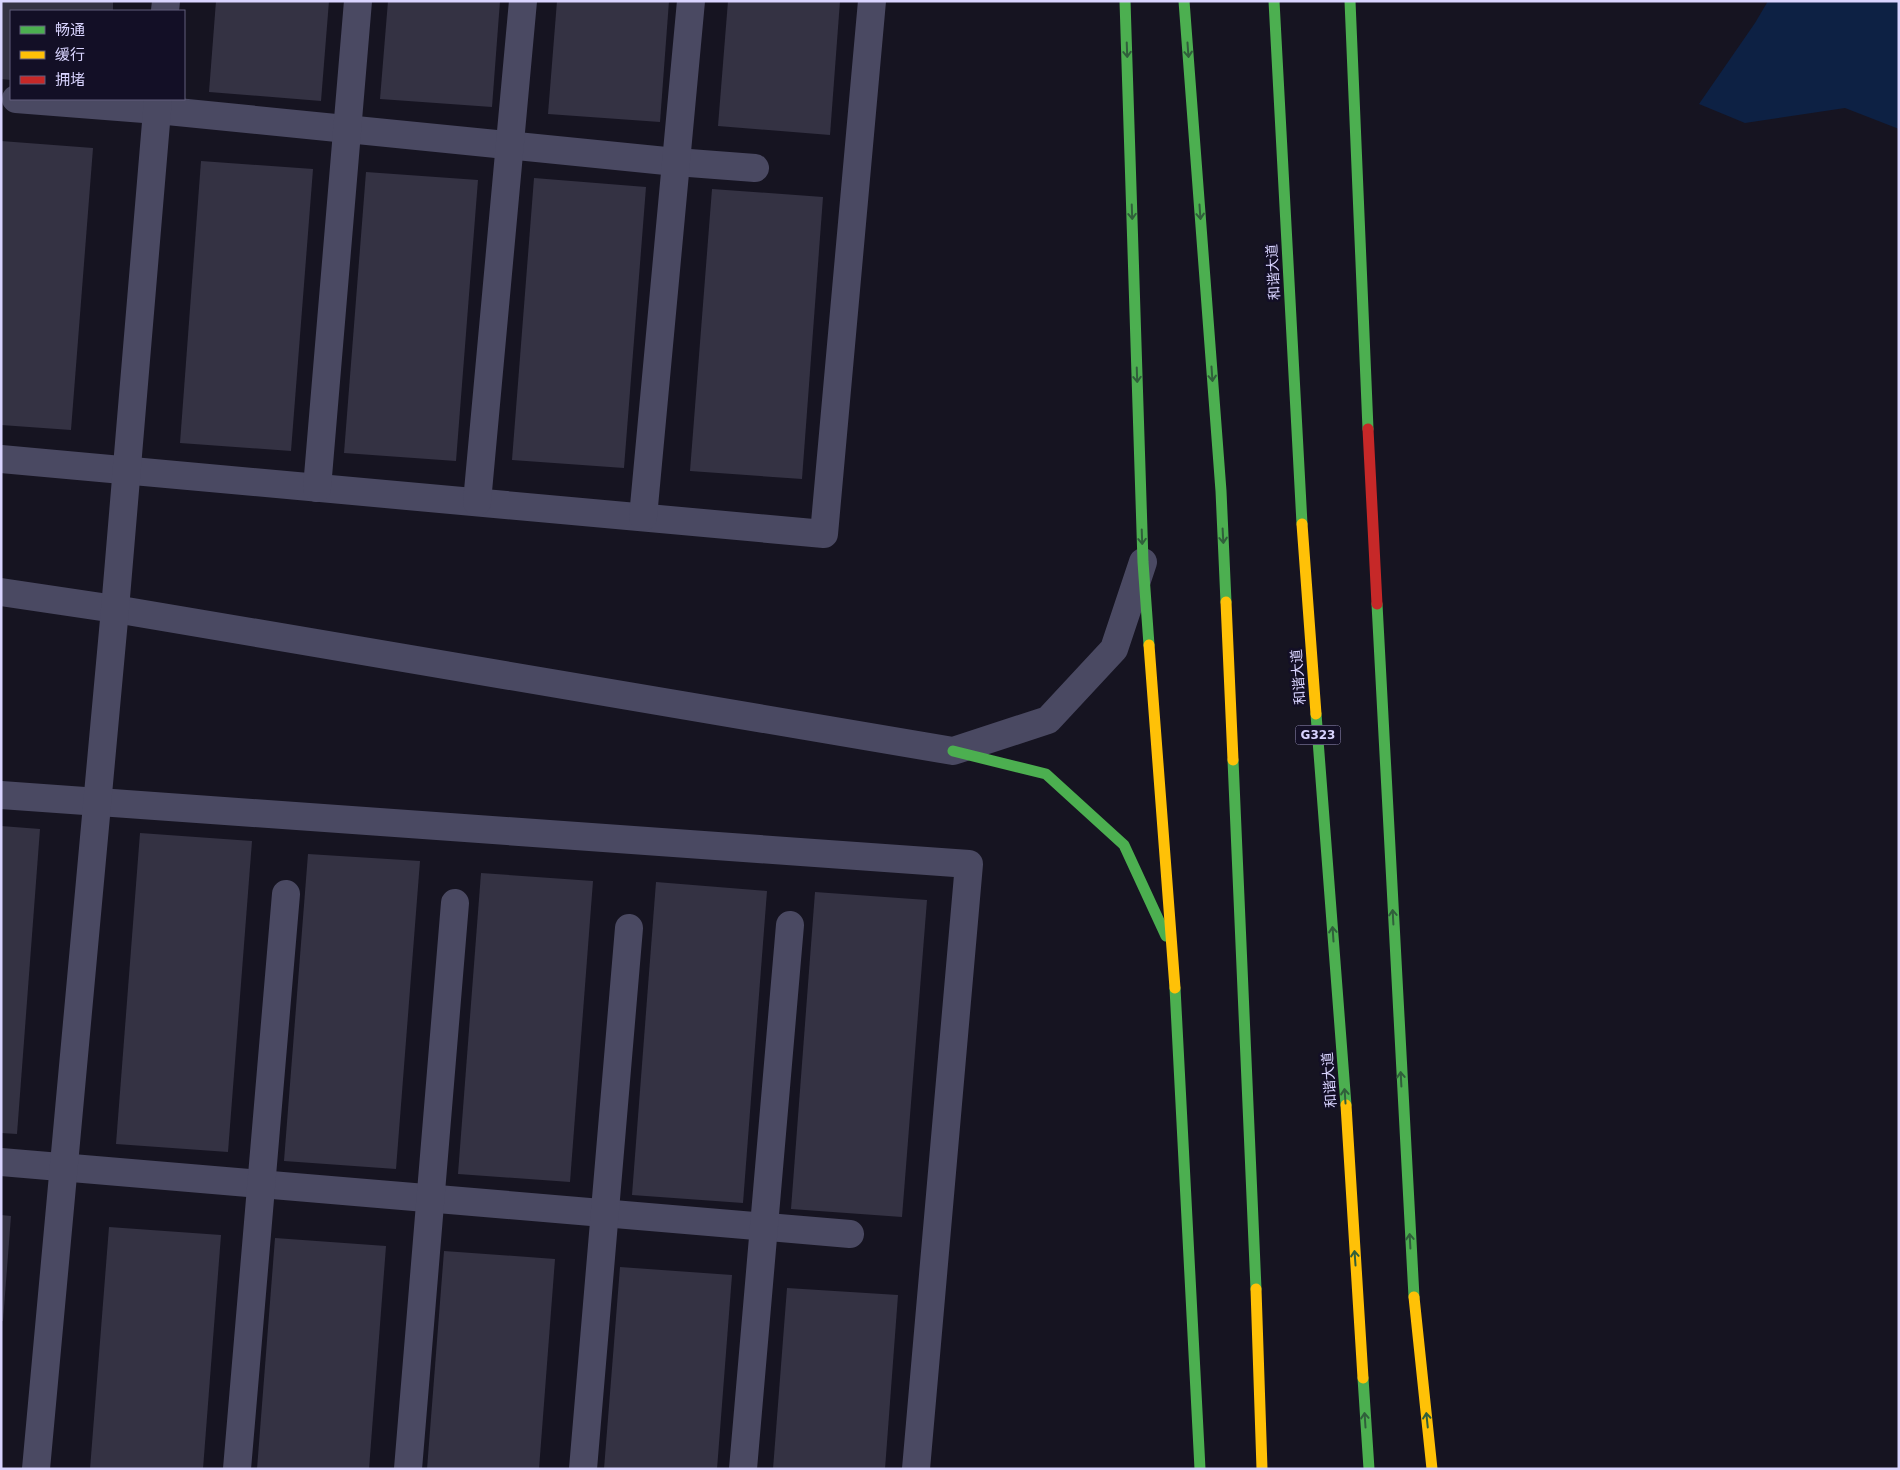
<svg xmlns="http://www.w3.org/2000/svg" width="1900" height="1470" font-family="'DejaVu Sans','Noto Sans SC',sans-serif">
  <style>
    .water { fill: #0d2144 }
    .building { fill: #343243 }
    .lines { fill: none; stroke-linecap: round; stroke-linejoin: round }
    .street { stroke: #4a4962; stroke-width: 28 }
    .fast { stroke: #4caf50; stroke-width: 11 }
    .slow { stroke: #ffc107; stroke-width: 11 }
    .jam { stroke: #c62828; stroke-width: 11 }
    .oneway { stroke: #305f3b }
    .labels { text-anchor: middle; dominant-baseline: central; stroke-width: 5; stroke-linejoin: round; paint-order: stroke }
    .shield { fill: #130f26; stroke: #9e99be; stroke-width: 1 }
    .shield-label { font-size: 12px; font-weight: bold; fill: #d9d4ff }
    .street-label { font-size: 14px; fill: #d9d4ff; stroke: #130f26 }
  </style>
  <rect width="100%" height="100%" fill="#161421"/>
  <!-- water -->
  <polygon class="water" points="1768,1 1899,1 1899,129 1845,108 1745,123 1699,104 1755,23"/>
  <!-- building -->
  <g class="building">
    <polygon points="1,1 113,1 113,11 11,11 11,80 1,79"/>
    <polygon points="216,1 329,1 321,101 209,92"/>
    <polygon points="388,1 500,1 492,107 380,99"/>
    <polygon points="557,1 669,1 660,122 548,114"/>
    <polygon points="728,1 840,1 830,135 718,126"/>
    <polygon points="1,141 93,148 71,430 1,425"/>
    <polygon points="201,161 313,169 291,451 180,443"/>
    <polygon points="366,172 478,180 456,461 344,453"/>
    <polygon points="534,178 646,187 624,468 512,460"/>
    <polygon points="712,189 823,197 802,479 690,471"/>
    <polygon points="1,826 40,829 17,1134 1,1133"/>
    <polygon points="140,833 252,841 228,1152 116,1144"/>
    <polygon points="308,854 420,861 396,1169 284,1161"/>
    <polygon points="481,873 593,881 570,1182 458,1174"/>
    <polygon points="656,882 767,891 743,1203 632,1195"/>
    <polygon points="815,892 927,900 902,1217 791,1209"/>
    <polygon points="1,1215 11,1216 3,1321 1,1321"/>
    <polygon points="109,1227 221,1235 203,1469 90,1469"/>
    <polygon points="275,1238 386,1246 369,1469 257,1469"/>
    <polygon points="444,1251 555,1259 539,1469 427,1469"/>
    <polygon points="620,1267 732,1275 717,1469 604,1469"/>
    <polygon points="787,1288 898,1295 885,1469 773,1469"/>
  </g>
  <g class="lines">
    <!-- street -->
    <g class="street">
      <polyline points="165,11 166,1"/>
      <polyline points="16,99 157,110 676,162 755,168"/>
      <polyline points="1,459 824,534 872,1"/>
      <polyline points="317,488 358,1"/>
      <polyline points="477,502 523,1"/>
      <polyline points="643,517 691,1"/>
      <polyline points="1,592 115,609 953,751 1048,720 1114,649 1143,562"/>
      <polyline points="1,795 969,864 916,1469"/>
      <polyline points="1,1162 850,1234"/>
      <polyline points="36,1469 115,609 158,99"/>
      <polyline points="237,1469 286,894"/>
      <polyline points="408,1469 455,903"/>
      <polyline points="583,1469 629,928"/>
      <polyline points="743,1469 790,925"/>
    </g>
    <!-- fast -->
    <g class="fast">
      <polyline points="1125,1 1143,562 1149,645"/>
      <polyline points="1184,1 1221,491 1226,602"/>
      <polyline points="1274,1 1302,524"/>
      <polyline points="1350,1 1368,429"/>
      <polyline points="1377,604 1414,1297"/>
      <polyline points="1316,714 1346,1105"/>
      <polyline points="953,751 1046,774 1124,845 1166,936"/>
      <polyline points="1233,760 1256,1289"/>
      <polyline points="1175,988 1200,1469"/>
      <polyline points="1363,1378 1369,1469"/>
    </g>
    <!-- slow -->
    <g class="slow">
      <polyline points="1302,524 1316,714"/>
      <polyline points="1226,602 1233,760"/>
      <polyline points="1149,645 1175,988"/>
      <polyline points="1346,1105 1363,1378"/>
      <polyline points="1256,1289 1262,1469"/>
      <polyline points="1414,1297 1432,1469"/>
    </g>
    <!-- jam -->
    <polyline class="jam" points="1368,429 1377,604"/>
  </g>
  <!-- one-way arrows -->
  <defs><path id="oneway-shaft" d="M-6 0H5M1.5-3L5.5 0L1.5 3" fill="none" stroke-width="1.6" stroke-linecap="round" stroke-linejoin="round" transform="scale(1.25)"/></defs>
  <g class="oneway">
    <use href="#oneway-shaft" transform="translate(1127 50) rotate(88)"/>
    <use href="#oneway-shaft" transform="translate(1188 50) rotate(86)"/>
    <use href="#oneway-shaft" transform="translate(1132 212) rotate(88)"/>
    <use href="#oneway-shaft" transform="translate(1200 212) rotate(86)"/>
    <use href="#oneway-shaft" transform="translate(1212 374) rotate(86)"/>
    <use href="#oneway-shaft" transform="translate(1137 375) rotate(88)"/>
    <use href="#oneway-shaft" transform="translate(1223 536) rotate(87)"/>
    <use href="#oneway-shaft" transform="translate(1142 537) rotate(88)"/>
    <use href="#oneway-shaft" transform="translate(1393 917) rotate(-93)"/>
    <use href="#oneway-shaft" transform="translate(1333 934) rotate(-94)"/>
    <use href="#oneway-shaft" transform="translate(1401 1079) rotate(-93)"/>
    <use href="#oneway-shaft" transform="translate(1345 1096) rotate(-94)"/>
    <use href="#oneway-shaft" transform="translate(1410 1241) rotate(-93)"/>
    <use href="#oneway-shaft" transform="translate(1355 1258) rotate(-94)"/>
    <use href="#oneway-shaft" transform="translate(1365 1420) rotate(-94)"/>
    <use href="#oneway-shaft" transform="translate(1427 1420) rotate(-96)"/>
  </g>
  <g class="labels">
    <!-- shield labels -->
    <rect class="shield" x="1295.5" y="725.5" width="45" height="19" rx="4"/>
    <g class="shield-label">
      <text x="1318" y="735">G323</text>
    </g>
    <!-- street labels -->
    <g class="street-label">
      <text transform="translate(1273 272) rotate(-93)">和谐大道</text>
      <text transform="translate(1298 677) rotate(-94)">和谐大道</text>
      <text transform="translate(1329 1080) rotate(-94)">和谐大道</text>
    </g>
  </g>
  <!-- border -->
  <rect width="1900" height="1470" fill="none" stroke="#d9d4ff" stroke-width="5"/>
  <!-- legend -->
  <rect x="10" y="10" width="175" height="90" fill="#130f26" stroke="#625e7d"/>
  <rect x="20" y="26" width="25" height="8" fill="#4caf50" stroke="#625e7d"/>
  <text x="55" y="35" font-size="15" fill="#d9d4ff">畅通</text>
  <rect x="20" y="51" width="25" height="8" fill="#ffc107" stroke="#625e7d"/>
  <text x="55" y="60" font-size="15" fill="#d9d4ff">缓行</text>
  <rect x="20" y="76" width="25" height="8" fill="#c62828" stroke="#625e7d"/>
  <text x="55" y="85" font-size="15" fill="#d9d4ff">拥堵</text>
</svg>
